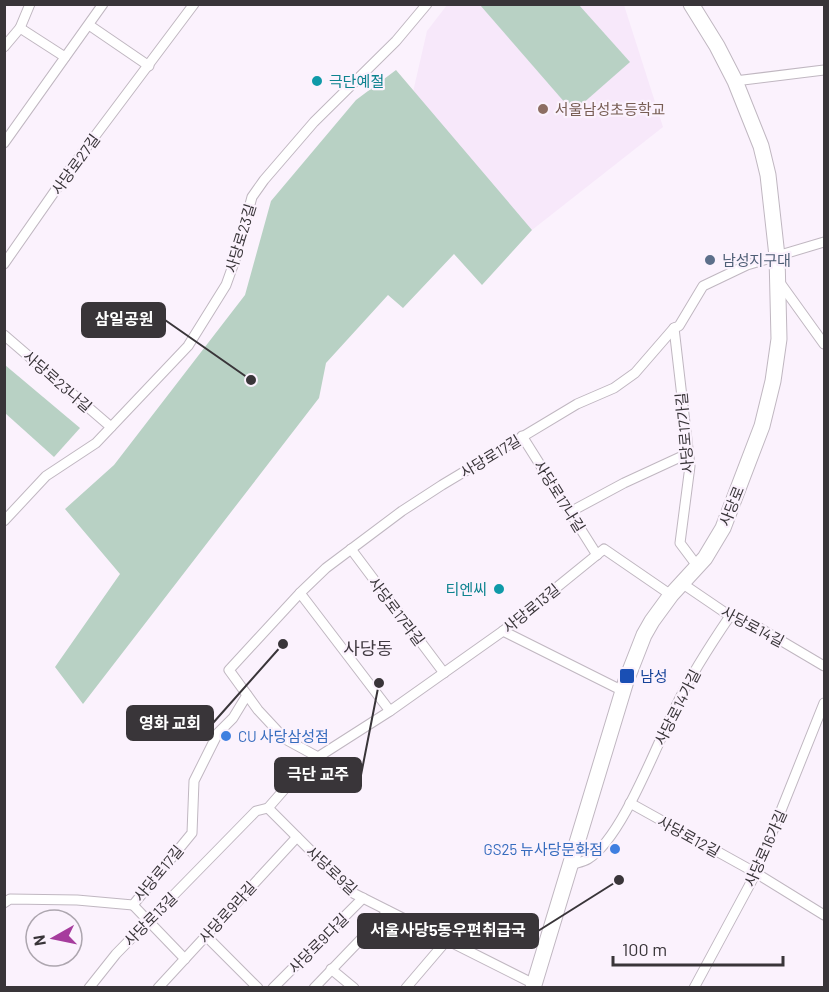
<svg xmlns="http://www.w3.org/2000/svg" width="829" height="992" font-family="Barlow,'Noto Sans KR',sans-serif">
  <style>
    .built { fill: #f7e8fa }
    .green { fill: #b8d1c4 }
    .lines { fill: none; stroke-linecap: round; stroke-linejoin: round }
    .minor-casing { stroke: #c0b7c1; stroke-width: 11 }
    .primary-casing { stroke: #c0b7c1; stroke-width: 17 }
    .minor { stroke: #fff; stroke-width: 9 }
    .primary { stroke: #fff; stroke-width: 15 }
    .culture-dot { fill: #0f9aa8; stroke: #fbf2fd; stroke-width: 2 }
    .education-dot { fill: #8d6e63; stroke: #fbf2fd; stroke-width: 2 }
    .service-dot { fill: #5c6f8a; stroke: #fbf2fd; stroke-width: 2 }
    .transit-dot { fill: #1a4fb4; stroke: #fbf2fd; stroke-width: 2 }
    .shop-dot { fill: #3f7fe0; stroke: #fbf2fd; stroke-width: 2 }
    .labels { text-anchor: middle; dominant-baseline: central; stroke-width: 4.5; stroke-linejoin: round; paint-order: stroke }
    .culture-label { font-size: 15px; fill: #0d838f; stroke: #fbf2fd; text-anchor: start }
    .education-label { font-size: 15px; fill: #785e54; stroke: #fbf2fd; text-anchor: start }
    .street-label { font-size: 15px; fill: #393539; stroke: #fbf2fd }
    .service-label { font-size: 15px; fill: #4e5e75; stroke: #fbf2fd; text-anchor: start }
    .transit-label { font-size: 15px; fill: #164399; stroke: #fbf2fd; text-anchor: start }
    .shop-label { font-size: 15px; fill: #366cbe; stroke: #fbf2fd; text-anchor: start }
    .quarter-label { font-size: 18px; fill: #413a42; stroke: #fbf2fd }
    .leader { fill: none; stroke: #393539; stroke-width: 2 }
    .callout-dot { fill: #393539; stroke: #fbf2fd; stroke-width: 2 }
    .callout { fill: #393539; stroke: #393539; stroke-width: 2 }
    .callout-label { font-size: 16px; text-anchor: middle; font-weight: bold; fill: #fff }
  </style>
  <rect width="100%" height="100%" fill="#fbf2fd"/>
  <!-- built -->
  <polygon class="built" points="447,5 624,5 663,127 532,230 413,92 427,31"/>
  <!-- green -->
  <g class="green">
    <polygon points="480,5 579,5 630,62 573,112"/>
    <polygon points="396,70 532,230 482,285 454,254 403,308 388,295 326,363 319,398 83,704 55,667 120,574 65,509 114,465 245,295 271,201 356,100"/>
    <polygon points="5,365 80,428 54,457 5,413"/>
  </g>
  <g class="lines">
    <!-- minor casing -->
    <g class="minor-casing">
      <g id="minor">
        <polyline points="89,25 149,66"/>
        <polyline points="20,28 65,57"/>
        <polyline points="4,47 20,28 30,4"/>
        <polyline points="735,81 824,70"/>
        <polyline points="4,143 103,4"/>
        <polyline points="4,264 71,168 194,4"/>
        <polyline points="778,280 824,344"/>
        <polyline points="674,328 690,466 680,543 698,567"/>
        <polyline points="4,335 111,427"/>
        <polyline points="522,436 597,555"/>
        <polyline points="570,512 624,483 689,453"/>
        <polyline points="4,521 46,476 96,443 188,346 226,285 235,260 252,197 264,180 314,122 396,41 427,4"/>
        <polyline points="351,549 444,673"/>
        <polyline points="683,584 730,616 758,627 824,666"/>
        <polyline points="300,593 390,711"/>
        <polyline points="503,631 623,691"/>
        <polyline points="318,757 285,739 258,710 229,670 300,593 326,568 402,511 442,485 577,404 614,388 635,373 674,328 679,326 703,286 747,265 824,242"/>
        <polyline points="630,803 756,873 824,915"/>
        <polyline points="268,808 353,893 534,984"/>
        <path d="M571,865c5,-2 12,-3 17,-6 35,-21 70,-119 90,-157 15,-31 33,-58 52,-86"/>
        <polyline points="4,903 10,899 77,900 133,905 192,833 194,781 218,733 233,718 247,695"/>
        <polyline points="133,905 185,959"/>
        <polyline points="206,936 258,988"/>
        <polyline points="331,969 354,988"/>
        <polyline points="89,988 116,954 256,811 268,808 296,776 318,757 390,711 503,631 604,549 671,595"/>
        <polyline points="158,988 297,837"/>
        <polyline points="273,988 363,898"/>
        <polyline points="314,988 388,911"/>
        <polyline points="406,988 447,940"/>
        <polyline points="694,988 756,873 824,703"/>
      </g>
    </g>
    <!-- primary casing -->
    <g class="primary-casing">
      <polyline id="primary" points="533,988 626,681 644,635 652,621 671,595 705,558 723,528 762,426 773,381 779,339 777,256 768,175 761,146 735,81 717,46 691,4"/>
    </g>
    <!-- minor -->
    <use href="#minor" class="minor"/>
    <!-- primary -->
    <use href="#primary" class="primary"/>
  </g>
  <!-- markers -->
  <g class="culture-dot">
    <circle cx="317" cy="81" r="6"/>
    <circle cx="499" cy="589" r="6"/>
  </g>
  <circle class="education-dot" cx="543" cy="109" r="6"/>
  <circle class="service-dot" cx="710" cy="260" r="6"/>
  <rect class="transit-dot" x="619" y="668" width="16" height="16" rx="3"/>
  <g class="shop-dot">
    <circle cx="226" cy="736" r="6"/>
    <circle cx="615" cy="849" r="6"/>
  </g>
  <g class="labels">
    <!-- culture labels -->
    <g class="culture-label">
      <text x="329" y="81">극단예절</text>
      <text x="487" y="589" text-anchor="end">티엔씨</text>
    </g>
    <!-- education labels -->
    <g class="education-label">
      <text x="555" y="109">서울남성초등학교</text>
    </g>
    <!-- street labels -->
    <g class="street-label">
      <text transform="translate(75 164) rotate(-54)">사당로27길</text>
      <text transform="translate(240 238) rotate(-73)">사당로23길</text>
      <text transform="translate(58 381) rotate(41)">사당로23나길</text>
      <text transform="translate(684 433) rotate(-95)">사당로17가길</text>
      <text transform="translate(490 456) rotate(-31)">사당로17길</text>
      <text transform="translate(560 496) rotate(58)">사당로17나길</text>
      <text transform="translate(731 506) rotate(-68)">사당로</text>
      <text transform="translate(531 608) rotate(-39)">사당로13길</text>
      <text transform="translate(397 611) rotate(53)">사당로17라길</text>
      <text transform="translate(753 626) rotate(28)">사당로14길</text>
      <text transform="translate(677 707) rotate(-63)">사당로14가길</text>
      <text transform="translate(689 836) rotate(29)">사당로12길</text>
      <text transform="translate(765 848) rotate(-66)">사당로16가길</text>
      <text transform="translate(332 870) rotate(43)">사당로9길</text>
      <text transform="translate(158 873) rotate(-50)">사당로17길</text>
      <text transform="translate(227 912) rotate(-48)">사당로9라길</text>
      <text transform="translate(150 919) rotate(-45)">사당로13길</text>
      <text transform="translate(318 943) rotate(-45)">사당로9다길</text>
    </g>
    <!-- service labels -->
    <g class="service-label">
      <text x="722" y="260">남성지구대</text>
    </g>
    <!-- transit labels -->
    <g class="transit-label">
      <text x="640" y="676">남성</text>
    </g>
    <!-- shop labels -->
    <g class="shop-label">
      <text x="238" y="736">CU 사당삼성점</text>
      <text x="603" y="849" text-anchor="end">GS25 뉴사당문화점</text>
    </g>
    <!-- quarter labels -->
    <g class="quarter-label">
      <text x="368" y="648">사당동</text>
    </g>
  </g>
  <!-- callouts -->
  <path class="leader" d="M251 380L165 320M283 644L213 723M379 683L361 775M619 880L538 931"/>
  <g class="callout-dot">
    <circle cx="251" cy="380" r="6"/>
    <circle cx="283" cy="644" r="6"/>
    <circle cx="379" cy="683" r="6"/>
    <circle cx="619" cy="880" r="6"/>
  </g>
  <g class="callout">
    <rect x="82" y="303" width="83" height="34" rx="6"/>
    <rect x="127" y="706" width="86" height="34" rx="6"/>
    <rect x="275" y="758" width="86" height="34" rx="6"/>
    <rect x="358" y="914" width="180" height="34" rx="6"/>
  </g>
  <g class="callout-label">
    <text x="124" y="325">삼일공원</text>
    <text x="170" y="729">영화 교회</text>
    <text x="318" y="780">극단 교주</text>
    <text x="448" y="936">서울사당5동우편취급국</text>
  </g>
  <!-- border -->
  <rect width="829" height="992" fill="none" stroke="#393539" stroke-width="12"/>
  <!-- north arrow -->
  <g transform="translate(54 938) rotate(261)"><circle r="28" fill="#fbf2fd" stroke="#ada6af" stroke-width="1.5"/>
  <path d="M0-4.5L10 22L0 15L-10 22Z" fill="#a63c9d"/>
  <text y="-9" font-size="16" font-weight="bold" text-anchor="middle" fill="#393539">N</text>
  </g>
  <!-- scale -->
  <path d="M613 956v9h170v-9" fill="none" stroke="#393539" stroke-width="3"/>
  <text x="622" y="956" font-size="18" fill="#393539" stroke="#fbf2fd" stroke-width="4.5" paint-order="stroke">100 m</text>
</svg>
